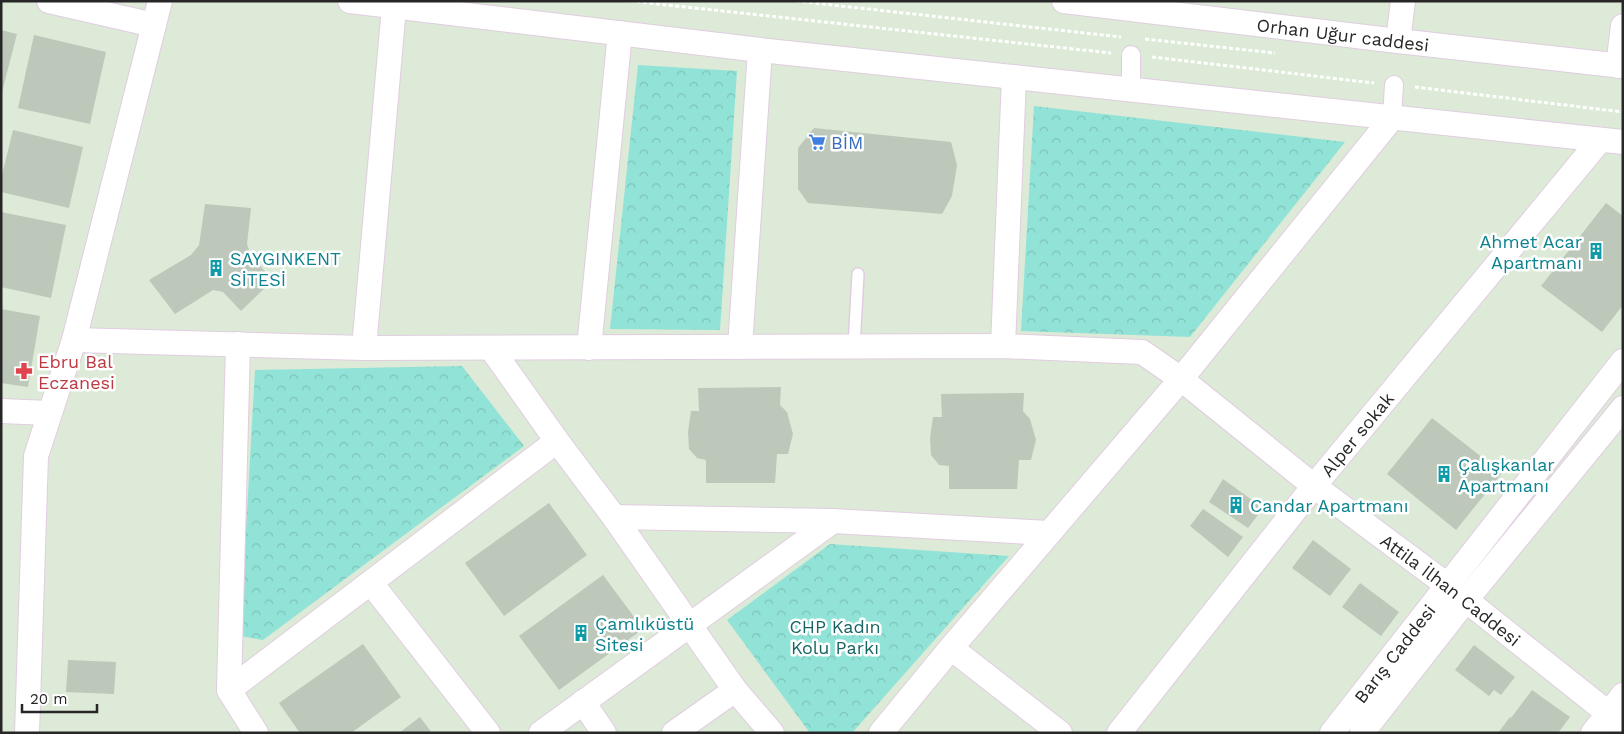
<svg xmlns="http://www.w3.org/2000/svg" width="1624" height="734" font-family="'Work Sans',sans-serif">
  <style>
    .forest { fill: url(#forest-crowns) }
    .building { fill: #bdc8bb }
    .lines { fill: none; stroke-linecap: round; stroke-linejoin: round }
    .service-casing { stroke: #e1cde1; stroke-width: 14 }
    .pedestrian-casing { stroke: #e1cde1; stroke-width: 20 }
    .minor-casing { stroke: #e1cde1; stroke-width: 26 }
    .path { stroke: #fff; stroke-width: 3; stroke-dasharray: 4 2.5; stroke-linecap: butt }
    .service { stroke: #fff; stroke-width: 11 }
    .pedestrian { stroke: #fff; stroke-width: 18 }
    .minor { stroke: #fff; stroke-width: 24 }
    .labels { text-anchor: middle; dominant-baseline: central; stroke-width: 5; stroke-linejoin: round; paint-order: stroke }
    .street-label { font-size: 18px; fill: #272727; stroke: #fff }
    .shop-label { font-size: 18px; fill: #366cbe; stroke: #fff; text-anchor: start }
    .culture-label { font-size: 18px; fill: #0d838f; stroke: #fff; text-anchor: start }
    .health-label { font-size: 18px; fill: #be3a42; stroke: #fff; text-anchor: start }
    .park-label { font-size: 18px; fill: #176463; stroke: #fff }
  </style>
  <defs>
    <pattern id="forest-crowns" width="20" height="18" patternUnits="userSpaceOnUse" patternTransform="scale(1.25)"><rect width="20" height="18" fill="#92e3d7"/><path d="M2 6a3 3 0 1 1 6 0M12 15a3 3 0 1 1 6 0" fill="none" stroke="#7ec3b9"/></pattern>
  </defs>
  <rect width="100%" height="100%" fill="#dcead7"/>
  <!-- forest -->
  <g class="forest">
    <polygon points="638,65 737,71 720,330 610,329"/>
    <polygon points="1034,106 1345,142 1190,337 1021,331"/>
    <polygon points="462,366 524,446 263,640 240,636 255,370"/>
    <polygon points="830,544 1009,556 852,733 810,733 727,620"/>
  </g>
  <!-- building -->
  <g class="building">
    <polygon points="1,30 17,34 2,92 1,92"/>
    <polygon points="34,35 106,52 90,124 18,108"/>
    <polygon points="814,128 951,142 957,165 952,196 942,214 808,203 798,189 798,148"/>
    <polygon points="13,130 83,147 69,208 1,192 1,179"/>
    <polygon points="1606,203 1623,216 1623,305 1602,332 1541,286"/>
    <polygon points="205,204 251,208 247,244 251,256 273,280 241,311 223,292 213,290 175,314 149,280 191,255 199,245"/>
    <polygon points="1,212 66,225 51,298 1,287"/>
    <polygon points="1,309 40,316 28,387 1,383"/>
    <polygon points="781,387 780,405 787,412 793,434 788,454 777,454 775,483 706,483 706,460 697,458 689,449 688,432 691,411 699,411 698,388"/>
    <polygon points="1024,393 1023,411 1030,419 1036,440 1031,460 1019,460 1017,489 949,489 949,466 939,465 931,455 930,438 933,417 942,417 941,394"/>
    <polygon points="1432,418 1502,473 1456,530 1387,474"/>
    <polygon points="1223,479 1263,508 1248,528 1209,502"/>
    <polygon points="549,503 587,555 504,616 465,563"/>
    <polygon points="1203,509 1243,537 1228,557 1190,526"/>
    <polygon points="1313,540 1351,569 1330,596 1292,568"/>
    <polygon points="603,575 643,629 559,690 519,636"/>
    <polygon points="1360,583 1399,612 1381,636 1342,607"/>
    <polygon points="363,644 401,697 351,733 300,733 279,703"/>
    <polygon points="1474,645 1515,677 1501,695 1494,690 1489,696 1455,670"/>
    <polygon points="68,660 116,662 114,694 66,692"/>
    <polygon points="1532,690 1570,717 1558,733 1498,733 1510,717 1511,718"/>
    <polygon points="420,717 432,733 399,733"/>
  </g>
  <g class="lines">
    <!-- service casing -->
    <g class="service-casing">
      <polyline id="service" points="854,346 858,274"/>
    </g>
    <!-- pedestrian casing -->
    <g class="pedestrian-casing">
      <g id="pedestrian">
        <polyline points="1131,90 1131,55"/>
        <polyline points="1392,118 1394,85"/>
      </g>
    </g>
    <!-- minor casing -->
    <g class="minor-casing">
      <g id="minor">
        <polyline points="49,1 154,25"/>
        <polyline points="350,1 760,50 1623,142"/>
        <path id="s1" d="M1064,1l334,40 225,25"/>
        <polyline points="1398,41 1403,1"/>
        <polyline points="1618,66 1623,26"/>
        <path id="s2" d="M74,340l290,8 639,-2 139,6 39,27 133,107 133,99 161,128 15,16"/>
        <polyline points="238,344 229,690 256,733"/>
        <polyline points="1003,346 1014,77"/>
        <polyline points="740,347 760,50"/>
        <polyline points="364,348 394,7"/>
        <polyline points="491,348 557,441 614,517 735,690 772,733"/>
        <polyline points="589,348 620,33"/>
        <polyline points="1,411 49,413"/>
        <polyline points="614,517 833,521 1049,533"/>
        <polyline points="371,583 488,733"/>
        <polyline points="951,648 1060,733"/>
        <polyline points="229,690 557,441"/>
        <polyline points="583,702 604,733"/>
        <polyline points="27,733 36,456 74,340 160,1"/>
        <polyline points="541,733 833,521"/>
        <polyline points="674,733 735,690"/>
        <polyline points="881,733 951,648 1181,379 1392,118"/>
        <path id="s3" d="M1119,733l195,-247 286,-346"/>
        <path id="s4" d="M1332,733l291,-372"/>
        <polyline points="1362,733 1466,600 1623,408"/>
        <polyline points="1593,733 1623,695"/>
      </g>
    </g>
    <!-- path -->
    <g class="path">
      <polyline points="630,1 1111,53"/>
      <polyline points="796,1 1121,37"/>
      <polyline points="1145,39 1275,53"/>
      <polyline points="1152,57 1374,83"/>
      <polyline points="1415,87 1623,112"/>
    </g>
    <!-- service -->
    <use href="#service" class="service"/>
    <!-- pedestrian -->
    <use href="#pedestrian" class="pedestrian"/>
    <!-- minor -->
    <use href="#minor" class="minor"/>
  </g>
  <!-- icons -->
  <defs>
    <g id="supermarket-bare" transform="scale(1.35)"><path d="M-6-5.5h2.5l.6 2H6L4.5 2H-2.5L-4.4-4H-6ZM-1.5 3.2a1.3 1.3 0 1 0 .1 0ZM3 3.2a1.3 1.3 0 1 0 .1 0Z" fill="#3f7fe0" stroke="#fff" stroke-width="2.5" paint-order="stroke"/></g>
    <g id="building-bare" transform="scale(1.35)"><path d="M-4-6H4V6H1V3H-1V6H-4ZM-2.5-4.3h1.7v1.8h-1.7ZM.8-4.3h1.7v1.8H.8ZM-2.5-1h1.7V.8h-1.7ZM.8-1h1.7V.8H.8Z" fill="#0f9aa8" stroke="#fff" stroke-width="2.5" paint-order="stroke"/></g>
    <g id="pharmacy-bare" transform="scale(1.35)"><path d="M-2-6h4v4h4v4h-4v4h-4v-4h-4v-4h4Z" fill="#e0444e" stroke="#fff" stroke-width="2.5" paint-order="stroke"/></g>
  </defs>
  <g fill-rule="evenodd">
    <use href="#supermarket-bare" x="817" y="142"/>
    <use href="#building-bare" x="1596" y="251"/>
    <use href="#building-bare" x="216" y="268"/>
    <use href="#pharmacy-bare" x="24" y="371"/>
    <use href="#building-bare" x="1444" y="474"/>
    <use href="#building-bare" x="1236" y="505"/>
    <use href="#building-bare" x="581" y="633"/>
  </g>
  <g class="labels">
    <!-- street labels -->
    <g class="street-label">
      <text stroke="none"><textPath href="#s1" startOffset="281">Orhan Uğur caddesi</textPath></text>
      <text stroke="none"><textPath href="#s3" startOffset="382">Alper sokak</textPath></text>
      <text stroke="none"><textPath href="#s2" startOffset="1458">Attila İlhan Caddesi</textPath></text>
      <text stroke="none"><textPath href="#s4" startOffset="101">Barış Caddesi</textPath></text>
    </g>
    <!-- shop labels -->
    <g class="shop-label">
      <text x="831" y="142">BİM</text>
    </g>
    <!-- culture labels -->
    <g class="culture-label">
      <text x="1582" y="241" text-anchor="end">Ahmet Acar<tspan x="1582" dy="21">Apartmanı</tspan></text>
      <text x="230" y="258">SAYGINKENT<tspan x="230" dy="21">SİTESİ</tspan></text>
      <text x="1458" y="464">Çalışkanlar<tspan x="1458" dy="21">Apartmanı</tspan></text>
      <text x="1250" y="505">Candar Apartmanı</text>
      <text x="595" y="623">Çamlıküstü<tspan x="595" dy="21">Sitesi</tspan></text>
    </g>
    <!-- health labels -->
    <g class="health-label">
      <text x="38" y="361">Ebru Bal<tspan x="38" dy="21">Eczanesi</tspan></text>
    </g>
    <!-- park labels -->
    <g class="park-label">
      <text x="835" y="626">CHP Kadın<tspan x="835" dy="21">Kolu Parkı</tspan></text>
    </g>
  </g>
  <!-- border -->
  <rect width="1624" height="734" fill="none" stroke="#272727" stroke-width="5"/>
  <!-- scale -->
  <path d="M22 704v8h75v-8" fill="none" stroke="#272727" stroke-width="2.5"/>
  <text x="30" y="704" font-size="15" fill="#272727" stroke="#ffffff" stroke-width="4" paint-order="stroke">20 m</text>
</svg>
